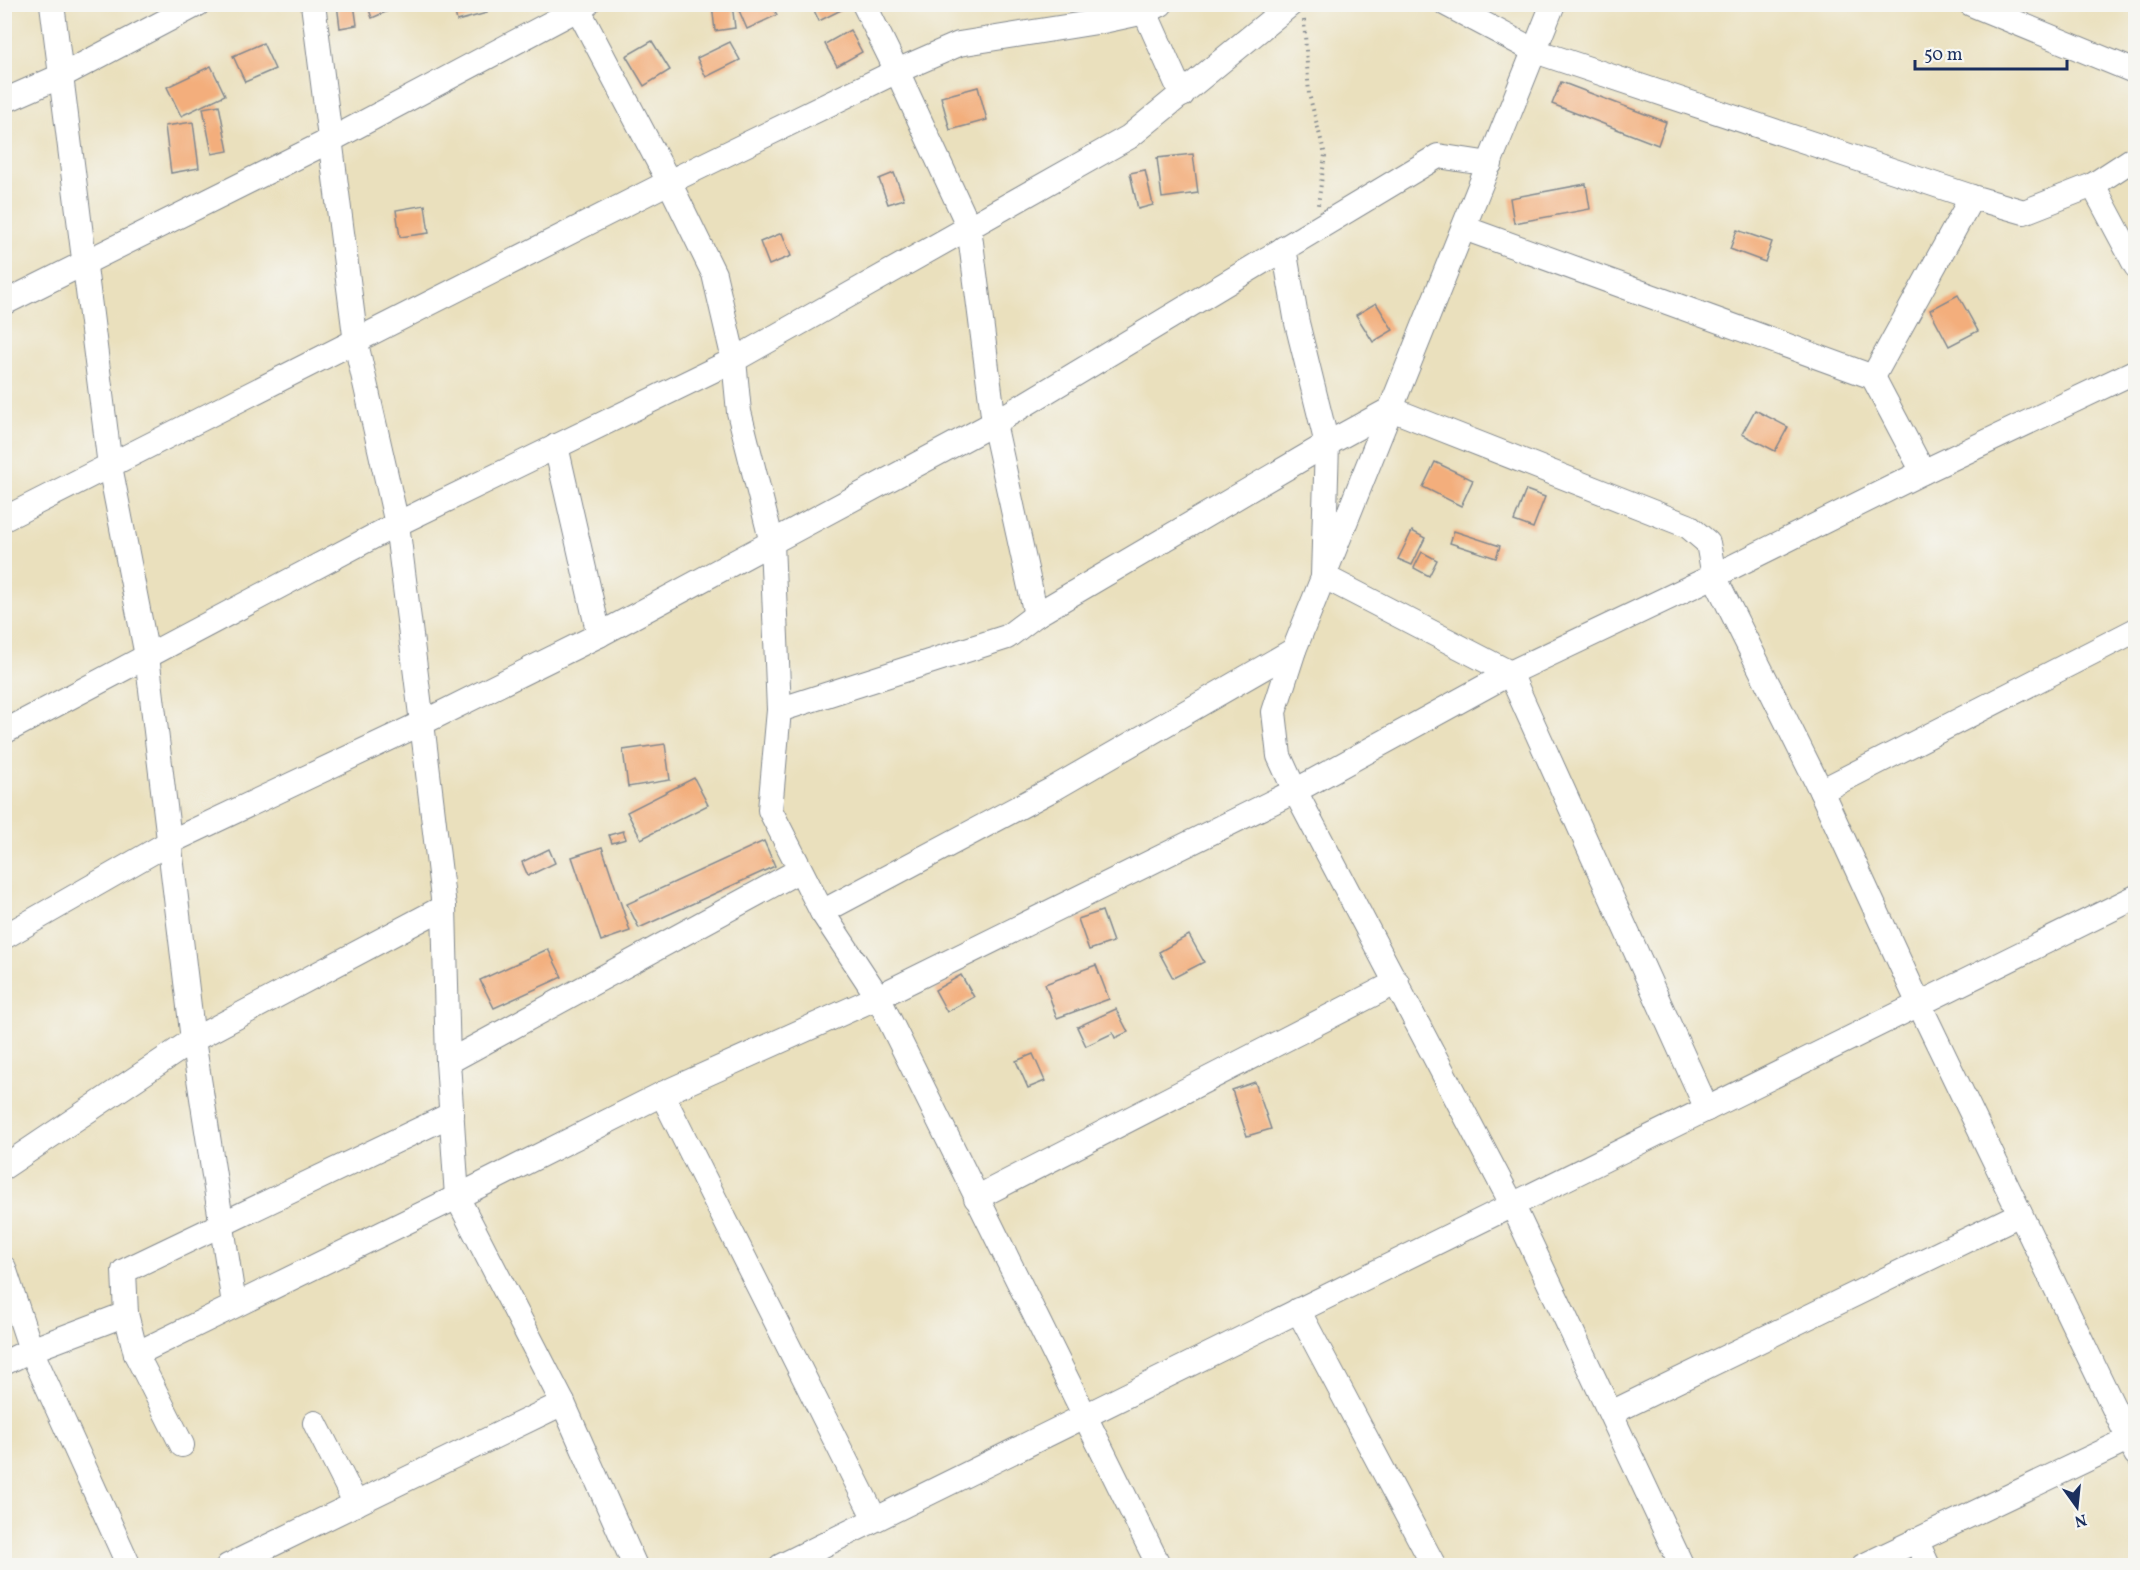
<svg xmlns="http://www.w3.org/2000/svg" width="2140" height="1570" font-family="Vollkorn,serif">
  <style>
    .building { fill: #f3ae7b }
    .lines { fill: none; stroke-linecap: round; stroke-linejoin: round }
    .minor-casing { stroke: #82888e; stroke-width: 26 }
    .path { stroke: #82888e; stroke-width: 4; stroke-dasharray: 1.5 4.5; stroke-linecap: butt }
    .minor { stroke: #fff; stroke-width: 24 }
  </style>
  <rect width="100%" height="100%" fill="#f6f6f2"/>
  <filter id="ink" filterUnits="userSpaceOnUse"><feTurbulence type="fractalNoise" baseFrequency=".0167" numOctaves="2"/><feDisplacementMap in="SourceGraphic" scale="12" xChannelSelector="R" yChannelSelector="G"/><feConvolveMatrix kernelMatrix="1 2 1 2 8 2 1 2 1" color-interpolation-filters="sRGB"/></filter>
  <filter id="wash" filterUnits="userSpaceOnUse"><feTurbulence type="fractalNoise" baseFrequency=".008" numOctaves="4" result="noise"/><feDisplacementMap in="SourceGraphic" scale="24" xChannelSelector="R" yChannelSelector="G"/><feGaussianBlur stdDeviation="1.35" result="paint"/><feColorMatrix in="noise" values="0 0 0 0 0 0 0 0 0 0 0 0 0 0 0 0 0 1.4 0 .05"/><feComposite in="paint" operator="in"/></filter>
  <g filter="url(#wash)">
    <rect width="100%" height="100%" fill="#eae0bd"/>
    <g id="blocks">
      <!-- building -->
      <g class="building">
        <polygon points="337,4 354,4 357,25 340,28"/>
        <polygon points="367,4 394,4 395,8 372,18"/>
        <polygon points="453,4 485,4 487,13 457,21"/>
        <polygon points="712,4 732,4 735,28 715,31"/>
        <polygon points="746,4 771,4 777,15 747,29 738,8"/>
        <polygon points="811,4 846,4 847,7 819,21"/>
        <polygon points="850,30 862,52 837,66 825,44"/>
        <polygon points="652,41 670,70 644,86 626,56"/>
        <polygon points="730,42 740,60 706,77 697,58"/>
        <polygon points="263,43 275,69 245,82 233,56"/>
        <polygon points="211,66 225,95 181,116 167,87"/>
        <polygon points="1561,82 1666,122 1658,145 1552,104"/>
        <polygon points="978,87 987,120 950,130 941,97"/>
        <polygon points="219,105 228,151 212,154 203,108"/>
        <polygon points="193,122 199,168 171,173 165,126"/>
        <polygon points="1193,154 1198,193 1162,198 1157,158"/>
        <polygon points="1145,170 1153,205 1138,209 1130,173"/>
        <polygon points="894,173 904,199 888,204 879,179"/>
        <polygon points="1586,184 1590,209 1514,223 1510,198"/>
        <polygon points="425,205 429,233 400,237 396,210"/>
        <polygon points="1737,230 1772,242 1765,262 1730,249"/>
        <polygon points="782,233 791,256 769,265 760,242"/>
        <polygon points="1958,295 1978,331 1949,346 1930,310"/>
        <polygon points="1376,303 1393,330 1373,342 1356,315"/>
        <polygon points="1755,410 1788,427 1775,451 1742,434"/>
        <polygon points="1435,462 1473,480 1461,506 1423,487"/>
        <polygon points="1526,490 1545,497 1533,528 1514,521"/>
        <polygon points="1412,531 1425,538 1412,565 1398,559"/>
        <polygon points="1454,531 1500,546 1496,558 1450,543"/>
        <polygon points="1422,552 1437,560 1429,576 1414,568"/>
        <polygon points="665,744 670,780 628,787 623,750"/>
        <polygon points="694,778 708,805 641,839 627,812"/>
        <polygon points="623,831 626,839 612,843 609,835"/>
        <polygon points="764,841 775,866 639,928 627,904"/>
        <polygon points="602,847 630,931 601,941 572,857"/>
        <polygon points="549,849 555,863 528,876 522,862"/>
        <polygon points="1102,911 1113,942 1089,950 1078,919"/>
        <polygon points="1189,935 1204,962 1173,978 1159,952"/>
        <polygon points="548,949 562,977 494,1008 480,980"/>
        <polygon points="1096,965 1109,999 1057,1018 1045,984"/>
        <polygon points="961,975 974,997 947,1012 935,990"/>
        <polygon points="1116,1009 1128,1032 1115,1038 1113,1033 1086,1046 1077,1027"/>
        <polygon points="1033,1054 1045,1081 1028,1088 1016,1061"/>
        <polygon points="1255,1082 1271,1129 1247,1136 1232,1090"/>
      </g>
    </g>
  </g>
  <g filter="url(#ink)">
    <use href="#blocks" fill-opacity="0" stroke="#82888e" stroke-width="1.5"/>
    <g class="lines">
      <!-- minor casing -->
      <g class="minor-casing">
        <g id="minor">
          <polyline points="52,4 110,466 147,656 193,1040 234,1304"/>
          <polyline points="313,4 356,343 397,524 422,723 444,907 448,1062 457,1197 563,1403 635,1566"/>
          <polyline points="577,4 578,9 669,182 714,274 734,360 739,412 772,543 779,710 770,810 822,912 878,997 1159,1566"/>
          <polyline points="864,4 897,71 969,227 994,423 1036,615"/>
          <polyline points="1446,4 1535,51 1972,197 2024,212 2093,185"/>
          <polyline points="1553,4 1294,650 1274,712 1279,756 1295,791 1512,1204 1682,1566"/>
          <polyline points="1971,4 2136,72"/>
          <polyline points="1145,12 1182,95"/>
          <polyline points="4,101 61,76 198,4"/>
          <polyline points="2136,157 2093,185 2136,266"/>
          <polyline points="1464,228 1873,377 1923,472"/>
          <polyline points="1284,248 1297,323 1327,444 1323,576 1510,673 1707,1109"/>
          <polyline points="4,303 329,141 587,4"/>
          <polyline points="1873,377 1972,197"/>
          <polyline points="556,446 599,635"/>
          <polyline points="4,519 669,182 897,71 959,44 1103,21 1145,12 1161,4"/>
          <polyline points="779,710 1007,637 1036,615 1327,444 1391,409 1688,526 1708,543 1714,576 1821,791 1919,1004 2136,1454"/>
          <polyline points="4,732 397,524 734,360 1129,137 1291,4"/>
          <polyline points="1821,791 2136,630"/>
          <polyline points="822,912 1053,789 1294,650"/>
          <polyline points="4,937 170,842 422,723 599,635 994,423 1438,156 1490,164"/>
          <polyline points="448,1062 800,870"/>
          <polyline points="662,1094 875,1519"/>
          <polyline points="4,1167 193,1040 444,907"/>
          <polyline points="976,1198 1397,982"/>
          <polyline points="4,1268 31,1350 129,1566"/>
          <polyline points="1298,1310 1434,1566"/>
          <polyline points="136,1354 457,1197 662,1094 878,997 1295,791 1510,673 1714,576 1923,472 2136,371"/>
          <polyline points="4,1363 31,1350 126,1314"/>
          <polyline points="1611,1413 2020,1214"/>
          <polyline points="315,1423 356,1504"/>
          <polyline points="182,1445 136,1354 126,1314 124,1271 452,1114"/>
          <polyline points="1916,1540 1928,1566"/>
          <polyline points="228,1566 563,1403"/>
          <polyline points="781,1566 2136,897"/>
          <polyline points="1863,1566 2136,1436"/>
        </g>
      </g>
      <!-- path -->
      <polyline class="path" points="1304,20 1309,94 1325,155 1318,205"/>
      <!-- minor -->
      <use href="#minor" class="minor"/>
    </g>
  </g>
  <!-- margin -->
  <rect width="2140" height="1570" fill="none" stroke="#f6f6f2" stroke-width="24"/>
  <!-- north arrow -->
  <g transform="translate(2077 1507) rotate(165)" stroke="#f6f6f2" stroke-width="4.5" paint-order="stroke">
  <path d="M0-4.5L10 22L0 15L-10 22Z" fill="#1b2f5e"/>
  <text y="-9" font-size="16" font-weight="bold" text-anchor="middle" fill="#1b2f5e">N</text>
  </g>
  <!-- scale -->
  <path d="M1915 60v9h152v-9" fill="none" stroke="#1b2f5e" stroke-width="3"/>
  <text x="1924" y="60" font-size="18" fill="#1b2f5e" stroke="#f6f6f2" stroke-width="4.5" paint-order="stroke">50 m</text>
</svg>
